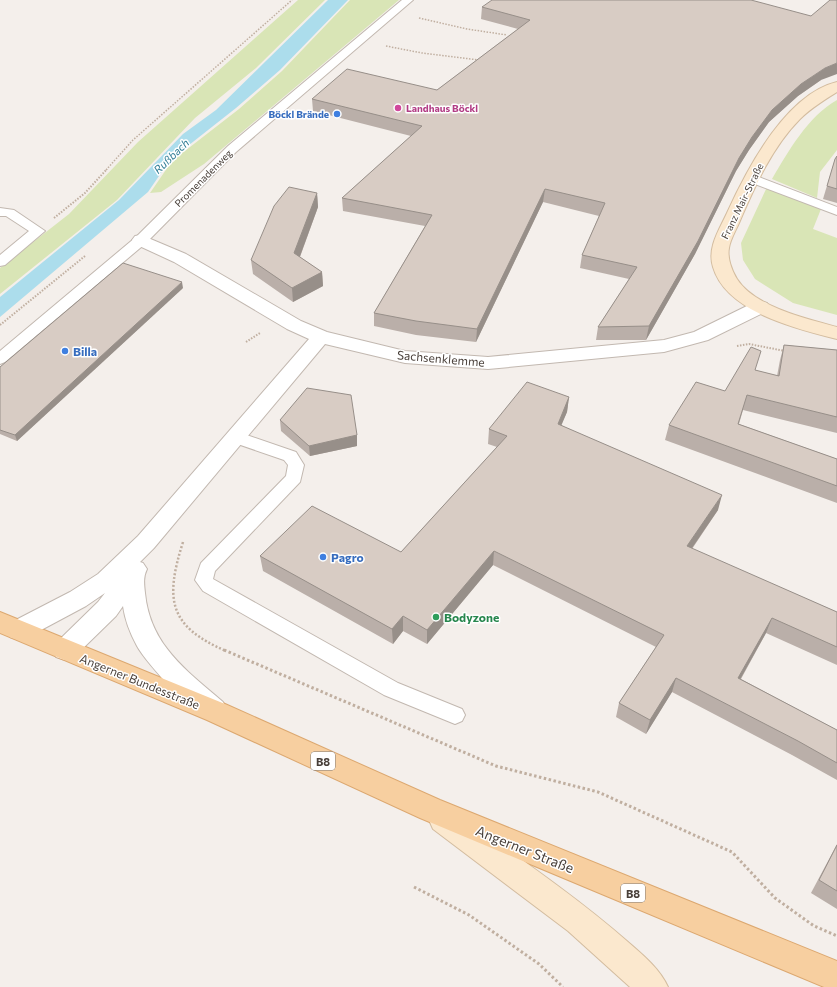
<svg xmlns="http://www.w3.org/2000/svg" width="837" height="987" font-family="Commissioner,sans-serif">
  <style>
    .green { fill: #d9e5b6 }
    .water { fill: #acddec }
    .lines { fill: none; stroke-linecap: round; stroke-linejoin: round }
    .lane-casing { stroke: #c2b8b0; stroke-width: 2 }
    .street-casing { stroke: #c2b8b0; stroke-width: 2 }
    .secondary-casing { stroke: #d3bc9f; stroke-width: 2 }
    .primary-casing { stroke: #dca870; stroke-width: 2 }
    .path-far3 { stroke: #c0afa0; stroke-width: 1.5; stroke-dasharray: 1.5 1.5; stroke-linecap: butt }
    .path-far2 { stroke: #c0afa0; stroke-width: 2; stroke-dasharray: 1.5 1.5; stroke-linecap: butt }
    .path-far1 { stroke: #c0afa0; stroke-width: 2.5; stroke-dasharray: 2 2; stroke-linecap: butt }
    .path { stroke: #c0afa0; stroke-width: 3; stroke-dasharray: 2.5 2.5; stroke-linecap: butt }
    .lane { fill: #fff; fill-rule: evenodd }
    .street { fill: #fff; fill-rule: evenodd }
    .secondary { fill: #fbe8ce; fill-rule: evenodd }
    .primary { fill: #f7cfa0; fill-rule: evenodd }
    .wall { fill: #baafa9 }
    .shaded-wall { fill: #978f89 }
    .building { fill: #d8ccc4; stroke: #978f89 }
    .hotel-dot { fill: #d1479c; stroke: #fff; stroke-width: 1.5 }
    .shop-dot { fill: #3f7fe0; stroke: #fff; stroke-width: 1.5 }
    .leisure-dot { fill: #2e9e5b; stroke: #fff; stroke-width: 1.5 }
    .labels { text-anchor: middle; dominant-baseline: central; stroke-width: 3; stroke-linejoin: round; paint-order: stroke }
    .far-hotel-label { font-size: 10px; font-weight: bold; fill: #b23c85; stroke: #fff; text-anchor: start }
    .far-shop-label { font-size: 10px; font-weight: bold; fill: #366cbe; stroke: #fff; text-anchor: end }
    .far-street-label { font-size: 10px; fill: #483f39; stroke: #fff }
    .far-water-label { font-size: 11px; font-style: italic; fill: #327e96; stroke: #fff }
    .shield { fill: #fff; stroke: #7f7974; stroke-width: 1 }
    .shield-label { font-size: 11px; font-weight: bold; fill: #483f39 }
    .shop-label { font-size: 12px; font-weight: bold; fill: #366cbe; stroke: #fff; text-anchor: start }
    .street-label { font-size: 12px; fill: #483f39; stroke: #fff }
    .leisure-label { font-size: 12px; font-weight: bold; fill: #27864d; stroke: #fff; text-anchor: start }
    .near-street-label { font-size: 14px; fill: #483f39; stroke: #fff }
  </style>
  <rect width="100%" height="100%" fill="#f4efeb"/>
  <!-- green -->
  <g class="green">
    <polygon points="298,0 325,0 256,68 195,118 117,200 0,294 0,268 69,214 138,142"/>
    <polygon points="350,0 399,0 204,164 161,192 150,193 172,161 239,109 282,71"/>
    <path d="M837,100v50l-17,22 -3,26 -45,-19c16,-27 36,-63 65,-79z"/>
    <polygon points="767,187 821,209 813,229 837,238 837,315 793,303 755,279 743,260 741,243"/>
  </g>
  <!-- water -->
  <polygon class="water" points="328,0 348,0 280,70 236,108 170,160 148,192 0,317 0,297 119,200 183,134 216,110"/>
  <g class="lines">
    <!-- lane casing -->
    <g class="lane-casing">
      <g id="lane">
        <polygon points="402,0 413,0 236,152 146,243 5,362 0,364 0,351 136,237 228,146"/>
        <polygon points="751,174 837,207 837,215 747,181 745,178"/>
        <polygon points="0,208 14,210 45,231 5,265 0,266 0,255 29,231 6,216 0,216"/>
        <polygon points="235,431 296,452 304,465 300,482 215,571 213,579 398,683 462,709 465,715 462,721 455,724 384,695 203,591 195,580 201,563 286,476 288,465 284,460 229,441 227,437 229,433"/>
      </g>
    </g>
    <!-- street casing -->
    <g class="street-casing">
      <path id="street" d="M141,235l45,19 115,67 26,11 78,19 83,6 176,-17 30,-8 59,-29 7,-2 7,2 2,4 -2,4 -59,29 -44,12 -176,17 -83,-6 -80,-19 -171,204 -14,14 3,1 4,6c-4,8 -3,15 -2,24 5,52 41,77 78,109l4,8 -4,8c-2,1 -6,3 -8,3 -17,1 -70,-60 -78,-75 -7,-13 -12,-26 -14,-40l-7,10 -42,41 -9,3 -9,-3 -3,-7 3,-7 42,-41 7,-9 -19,13 -58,31 -9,3 -9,-3 -3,-7 3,-7 60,-31 28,-18 40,-38 171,-197 -22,-10 -113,-67 -39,-18 -3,-4 3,-4z"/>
    </g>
    <!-- secondary casing -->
    <g class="secondary-casing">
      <g id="secondary">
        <path d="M837,82v10c-13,8 -26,16 -37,27 -28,28 -45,67 -61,104 -3,7 -9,17 -10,25 -2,10 3,23 8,31 18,28 70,40 100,48v12c-40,-10 -111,-27 -124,-72 -6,-19 6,-37 14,-54 20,-44 59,-119 110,-131z"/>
        <path d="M443,807l10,4c59,42 120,83 175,131 15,13 32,27 40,45h-38l-62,-56 -135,-102 -4,-9 4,-9z"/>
      </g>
    </g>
    <!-- primary casing -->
    <g class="primary-casing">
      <polygon id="primary" points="0,612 225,704 440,800 837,961 837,987 824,987 420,818 207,720 0,633"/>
    </g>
    <!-- path-far3 -->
    <g class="path-far3">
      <polyline points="419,18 467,29 507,35"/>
      <polyline points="386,46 422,53 479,60"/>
      <polyline points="106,170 133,140 292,0"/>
    </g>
    <!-- path-far2 -->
    <g class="path-far2">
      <polyline points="54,218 85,193 107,169"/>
      <polyline points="0,325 85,256"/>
      <polyline points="246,342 260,333"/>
      <polyline points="737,346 749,344 785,351"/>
    </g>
    <!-- path-far1 -->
    <path class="path-far1" d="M183,542c-18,57 -15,84 43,109"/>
    <!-- path -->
    <g class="path">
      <polyline points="224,650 496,766 598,792 732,852 775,898 814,926 837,936"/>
      <polyline points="414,887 469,915 539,964 563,987"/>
    </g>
    <!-- lane -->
    <use href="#lane" class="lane"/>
    <!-- street -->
    <use href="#street" class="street"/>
    <!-- secondary -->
    <use href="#secondary" class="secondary"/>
    <!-- primary -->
    <use href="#primary" class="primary"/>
  </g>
  <!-- wall -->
  <g class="wall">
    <polygon points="482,7 821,80 798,96 769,122 749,150 736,171 695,254 646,340 596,340 598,327 629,279 580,268 582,255 599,216 543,202 476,342 416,335 374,326 374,313 425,226 343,211 342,198 411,136 313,111 312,99 437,90 518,29 481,19"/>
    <polygon points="837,156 837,203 823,199 835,159"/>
    <polygon points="317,193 318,207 300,257 322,272 323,286 293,302 253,274 251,260"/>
    <polygon points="183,288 17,441 0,434 0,367"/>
    <polygon points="784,345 837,350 837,433 743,410 739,424 837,459 837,503 665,440 669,425 725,391 755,370 777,376 780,360"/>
    <polygon points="569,397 567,412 561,425 718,510 692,549 837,612 837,665 766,633 741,679 837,730 837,780 792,755 672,692 646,734 616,717 619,703 656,647 493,565 427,644 403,631 393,644 263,571 260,556 401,552 497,447 488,444 489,429"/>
    <polygon points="280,420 357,435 357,446 310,456 281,431"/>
    <polygon points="837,844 837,909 811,893"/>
  </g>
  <!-- shaded-wall -->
  <g class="shaded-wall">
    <polygon points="837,63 837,74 821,80 798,96 769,122 749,150 736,171 695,254 646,340 649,326 739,158 752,137 772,110 801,84 825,68"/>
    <polygon points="545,189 543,202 476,342 477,329"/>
    <polygon points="317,193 318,207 296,267 294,253"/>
    <polygon points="322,272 323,286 293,302 292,288"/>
    <polygon points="182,282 183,288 17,441 15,435"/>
    <polygon points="569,397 567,412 556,438 558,424"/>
    <polygon points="357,435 357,446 310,456 309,446"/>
    <polygon points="722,495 718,510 683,561 687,546"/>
    <polygon points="494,551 493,565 427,644 427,630"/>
    <polygon points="403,616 403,631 393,644 392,629"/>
    <polygon points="772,618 766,633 733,692 738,678"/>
    <polygon points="676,678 672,692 646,734 650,720"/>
  </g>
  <!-- building -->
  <g class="building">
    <polygon points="492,0 751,0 811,16 830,0 837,0 837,63 825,68 801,84 772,110 752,137 739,158 698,241 649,326 598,327 637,267 582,255 605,203 545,189 477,329 416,321 374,313 432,215 342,198 422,126 312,99 347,69 437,90 530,20 482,7"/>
    <polygon points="837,156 837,189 827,186 835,159"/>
    <polygon points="289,187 317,193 294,253 322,272 292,288 251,260 274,206"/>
    <polygon points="123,263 182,282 15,435 0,430 0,367"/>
    <polygon points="784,345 837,350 837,417 747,395 738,424 837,459 837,486 669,425 696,382 725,391 751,347 761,351 755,370 779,376"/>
    <polygon points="527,382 569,397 558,424 722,495 687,546 837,612 837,647 772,618 738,678 837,730 837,763 798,741 676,678 650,720 619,703 664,635 494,551 427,630 403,616 392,629 260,556 312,506 401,552 507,436 489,429"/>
    <polygon points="307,388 351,395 357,435 309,446 280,420"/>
    <polygon points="837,845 837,891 819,880"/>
  </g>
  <!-- markers -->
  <circle class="hotel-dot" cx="398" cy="108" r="4"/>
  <g class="shop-dot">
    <circle cx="337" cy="114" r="4"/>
    <circle cx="65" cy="351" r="4"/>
    <circle cx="323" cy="557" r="4"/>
  </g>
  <circle class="leisure-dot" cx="436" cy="617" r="4"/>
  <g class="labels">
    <!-- far-hotel labels -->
    <g class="far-hotel-label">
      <text x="406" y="108">Landhaus Böckl</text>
    </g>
    <!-- far-shop labels -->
    <g class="far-shop-label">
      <text x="329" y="114">Böckl Brände</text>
    </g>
    <!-- far-street labels -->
    <g class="far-street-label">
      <text transform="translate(203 178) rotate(-45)">Promenadenweg</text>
      <text transform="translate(742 201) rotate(-64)">Franz Mair-Straße</text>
    </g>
    <!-- far-water labels -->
    <g class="far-water-label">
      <text transform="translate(171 156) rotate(-44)">Rußbach</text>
    </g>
    <!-- shield labels -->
    <g class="shield">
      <rect x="311" y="752" width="24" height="18" rx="3"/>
      <rect x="621" y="884" width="24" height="18" rx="3"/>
    </g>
    <g class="shield-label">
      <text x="323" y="761">B8</text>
      <text x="633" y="893">B8</text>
    </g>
    <!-- shop labels -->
    <g class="shop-label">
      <text x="73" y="351">Billa</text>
      <text x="331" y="557">Pagro</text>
    </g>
    <!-- street labels -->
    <g class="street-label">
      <text transform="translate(441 358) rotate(5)">Sachsenklemme</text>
      <text transform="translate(140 681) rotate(22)">Angerner Bundesstraße</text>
    </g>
    <!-- leisure labels -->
    <g class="leisure-label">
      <text x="444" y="617">Bodyzone</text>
    </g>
    <!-- near-street labels -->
    <g class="near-street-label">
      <text transform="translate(525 849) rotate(22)">Angerner Straße</text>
    </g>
  </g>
</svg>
